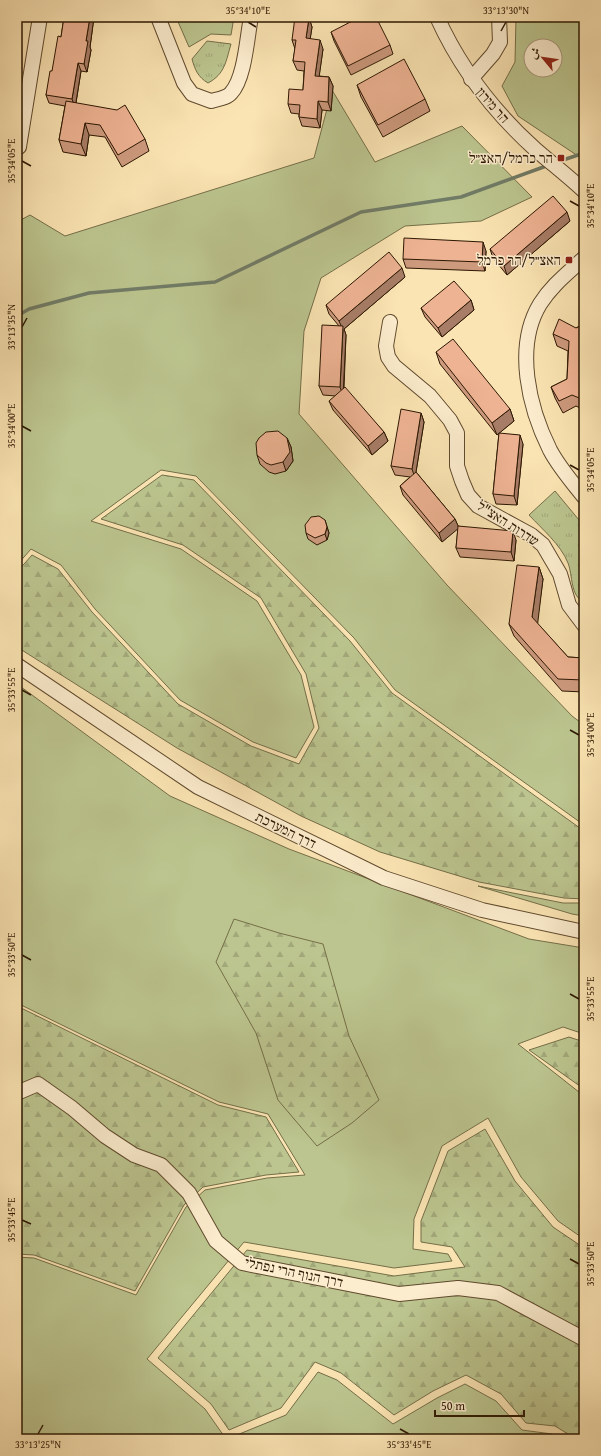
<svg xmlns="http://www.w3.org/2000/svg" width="601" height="1456" font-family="'Gentium Book Plus',Amiri,'Frank Ruhl Libre',serif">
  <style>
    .grass { fill: #bcc58f; stroke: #746e48; fill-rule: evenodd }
    .forest { fill: url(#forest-firs); stroke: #746e48 }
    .park { fill: url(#park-tufts); stroke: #746e48 }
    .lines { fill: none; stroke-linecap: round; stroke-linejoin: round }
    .stream { stroke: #717c67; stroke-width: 3.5 }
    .minor-casing { stroke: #604a2e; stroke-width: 16 }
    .minor { stroke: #fcedce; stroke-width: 14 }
    .wall { fill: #cd9a7e; stroke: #2c1702 }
    .shaded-wall { fill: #a77d67; stroke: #2c1702 }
    .building { fill: #eeb393; stroke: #2c1702 }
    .ticks { fill: none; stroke: #2c1702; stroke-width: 1.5 }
    .poi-dot { fill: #8f2418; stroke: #fcedce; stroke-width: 1.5 }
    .labels { text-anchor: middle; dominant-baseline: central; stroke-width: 3; stroke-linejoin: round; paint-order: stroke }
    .street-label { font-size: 14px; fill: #2c1702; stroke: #fcedce }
    .poi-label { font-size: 14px; fill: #2c1702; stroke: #fcedce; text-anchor: end }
    .neatline { fill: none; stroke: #2c1702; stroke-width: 1.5 }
    .ticks-label { font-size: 10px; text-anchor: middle; fill: #2c1702 }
  </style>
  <defs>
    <pattern id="forest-firs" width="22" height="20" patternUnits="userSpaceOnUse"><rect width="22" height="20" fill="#bcc58f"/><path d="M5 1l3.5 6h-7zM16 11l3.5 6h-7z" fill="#a2a87a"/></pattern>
    <pattern id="park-tufts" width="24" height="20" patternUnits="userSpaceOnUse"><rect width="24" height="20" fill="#bcc58f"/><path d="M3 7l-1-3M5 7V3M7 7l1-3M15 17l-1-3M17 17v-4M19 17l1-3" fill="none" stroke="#a2a87a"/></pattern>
  </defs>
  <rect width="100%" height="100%" fill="#fbe4b3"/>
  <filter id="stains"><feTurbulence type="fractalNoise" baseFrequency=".005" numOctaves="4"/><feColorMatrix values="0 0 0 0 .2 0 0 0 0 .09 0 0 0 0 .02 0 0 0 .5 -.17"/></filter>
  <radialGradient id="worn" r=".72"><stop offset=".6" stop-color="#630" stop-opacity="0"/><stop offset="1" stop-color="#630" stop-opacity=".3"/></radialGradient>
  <!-- grass -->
  <g class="grass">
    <polygon points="176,17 234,17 231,35 211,34 189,47"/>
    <path d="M516,17h68v143l-66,-44 -16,-30 13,-24zM531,46h24v24h-24z"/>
    <polygon points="332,90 375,162 462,126 532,197 481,221 405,226 321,278 304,331 299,414 447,585 572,716 584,725 584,825 395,690 354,638 196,476 161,470 91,521 181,549 257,601 301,675 314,727 296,758 253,742 180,700 95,609 61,565 31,549 17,565 17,222 30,215 65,236 314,158"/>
    <polygon points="17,684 170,796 289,849 529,939 584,948 584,1034 563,1027 518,1044 584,1096 584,1239 558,1221 521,1177 488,1118 442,1146 414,1219 413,1249 448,1254 452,1261 394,1268 244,1242 147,1359 205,1409 226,1439 17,1439 17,1257 34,1258 136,1295 186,1207 205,1190 267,1178 305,1175 268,1114 219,1102 17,1003"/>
    <polygon points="478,886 563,903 584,903 584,916 572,914"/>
    <polygon points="318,1372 337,1380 393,1424 437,1398 465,1384 496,1401 522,1430 552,1434 561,1439 227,1439 286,1415"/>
  </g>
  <!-- forest -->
  <g class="forest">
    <polygon points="162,475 194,480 350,641 392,693 584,831 584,899 564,898 479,882 380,852 301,816 177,748 17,647 17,572 32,555 58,569 92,612 178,704 251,746 299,764 319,728 306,674 261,598 183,545 101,519"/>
    <polygon points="234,919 279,933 323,944 349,1036 379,1100 352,1123 317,1146 278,1100 256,1033 216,962"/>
    <polygon points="17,1006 218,1105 266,1117 299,1172 266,1175 203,1187 184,1205 135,1291 34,1255 17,1254"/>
    <polygon points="569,1037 584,1042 584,1089 529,1050"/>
    <polygon points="485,1129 515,1181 553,1227 584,1248 584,1439 576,1439 555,1426 526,1423 501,1394 466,1375 433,1391 394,1415 341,1373 315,1362 281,1408 229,1430 211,1404 158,1358 247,1250 394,1276 465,1267 452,1247 421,1242 421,1221 448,1151"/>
  </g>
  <!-- park -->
  <g class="park">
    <path d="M207,41l24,3c-5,17 -6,30 -23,39 -10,-6 -13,-13 -16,-24z"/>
    <path d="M555,491l29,35v76c-14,-6 -11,-26 -16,-39 -7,-18 -26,-34 -39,-48z"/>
  </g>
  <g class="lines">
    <!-- stream -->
    <g class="stream">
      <polyline points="557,162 584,153"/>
      <polyline points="17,316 29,309 89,293 215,282 361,212 461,197 549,165"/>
    </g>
    <!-- minor casing -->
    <g class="minor-casing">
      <g id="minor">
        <path d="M158,17l26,66 8,11 19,7c7,-2 16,-3 20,-8 14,-15 16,-56 20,-76"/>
        <path d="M437,17c23,51 56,94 98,132 16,14 33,27 49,42"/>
        <polyline points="471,79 493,54 500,42 499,17"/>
        <polyline points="17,148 19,147 40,17"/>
        <path d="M584,258c-16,15 -32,27 -44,46 -26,43 -11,104 10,146 9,17 22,32 34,47"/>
        <polyline points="390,322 386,346 388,357 394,366 430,396 450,420 457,433 457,466 462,481 468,495 478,506 531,535 543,545 560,574 569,605 584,625"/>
        <polyline points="17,665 198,787 384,878 482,910 584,932"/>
        <polyline points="17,1093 38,1084 72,1108 105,1136 134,1155 161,1165 189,1193 216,1241 242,1263 399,1294 458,1288 498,1293 584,1339"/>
      </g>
    </g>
    <!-- minor -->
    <use href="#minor" class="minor"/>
  </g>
  <!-- wall -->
  <g class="wall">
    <polygon points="64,17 94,17 90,47 91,50 87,72 81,71 76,103 145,139 149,151 122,167 105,137 89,135 86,156 63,152 59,140 65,106 49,103 46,95 61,37"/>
    <polygon points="331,17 338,17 333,20"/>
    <polygon points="309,18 312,27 310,39 323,49 319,76 329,77 333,86 331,111 322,110 320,128 302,126 299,117 299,114 291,113 288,104 303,90 304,71 297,70 293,61 295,49 292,40"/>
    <polygon points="331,32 390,45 393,54 351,75 334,41"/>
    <polygon points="357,85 425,99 430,111 383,137 361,97"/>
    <polygon points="570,221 507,275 493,258 490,249"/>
    <polygon points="486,251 485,271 406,268 403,259"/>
    <polygon points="405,277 344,329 346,335 344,389 384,432 388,441 372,455 333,410 329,401 336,396 323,395 319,386 339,326 329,314 326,305"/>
    <polygon points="471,300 474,310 442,337 425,317 421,308"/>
    <polygon points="584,324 584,410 576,406 563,413 555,398 551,387 567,379 568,351 557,346 553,334 576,328"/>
    <polygon points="436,352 510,409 514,421 499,433 523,444 517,505 496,504 493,494 499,433 497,435 440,364"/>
    <polygon points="421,413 424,422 416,472 455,519 458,526 516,540 514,561 460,557 456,548 458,528 442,542 403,495 400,486 410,477 395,475 391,466"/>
    <polygon points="287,438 291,447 293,461 286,471 275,474 269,472 260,464 257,455"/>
    <polygon points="325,520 329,533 327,540 317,545 308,539 306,533"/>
    <polygon points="539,567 543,579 537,623 568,657 584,658 584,692 562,691 514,636 509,624"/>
  </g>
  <!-- shaded-wall -->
  <g class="shaded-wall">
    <polygon points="90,17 94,17 90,47 91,50 87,72 84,64 86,41"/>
    <polygon points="309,18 312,27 309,47 306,38"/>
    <polygon points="320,40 323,49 318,85 315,76"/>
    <polygon points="78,63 81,71 75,108 72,99"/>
    <polygon points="329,77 333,86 331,111 328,102"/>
    <polygon points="318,101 322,110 320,128 317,119"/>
    <polygon points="85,123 89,135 86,156 81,144"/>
    <polygon points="567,212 570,221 507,275 504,266"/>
    <polygon points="483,242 486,251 485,271 482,262"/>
    <polygon points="402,268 405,277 344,329 346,335 343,396 340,387 343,330 339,321"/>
    <polygon points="471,300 474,310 442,337 438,328"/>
    <polygon points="510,409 514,421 497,435 492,423"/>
    <polygon points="421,413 424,422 415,478 412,469"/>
    <polygon points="384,432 388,441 372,455 368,446"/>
    <polygon points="520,435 523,444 517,505 514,496"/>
    <polygon points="287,438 291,447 293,461 286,471 283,462"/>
    <polygon points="455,519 459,528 442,542 439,533"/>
    <polygon points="327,527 329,533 327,540 325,534"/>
    <polygon points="513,531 516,540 514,561 511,552"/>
    <polygon points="539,567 543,579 537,629 532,617"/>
  </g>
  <!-- building -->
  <g class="building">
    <polygon points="64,17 90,17 86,41 88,41 84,64 78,63 72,99 46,95 50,71 52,71 58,36 61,37"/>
    <polygon points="295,17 309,18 306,38 320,40 315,76 329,77 328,102 318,101 317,119 299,117 300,105 288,104 289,89 303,90 305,62 293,61 296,40 292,40"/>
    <polygon points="360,17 376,17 390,45 348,66 331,32"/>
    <polygon points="404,59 425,99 378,125 357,85"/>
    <polygon points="66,101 117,110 125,105 145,139 118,155 100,125 85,123 81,144 59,140"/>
    <polygon points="553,196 567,212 504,266 490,249"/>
    <polygon points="404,238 483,242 482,262 403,259"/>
    <polygon points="389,252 402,268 339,321 326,305"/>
    <polygon points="454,281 471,300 438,328 421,308"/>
    <polygon points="559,319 576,328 584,324 584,374 583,381 584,381 584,400 572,395 559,401 551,387 567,379 569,341 553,334"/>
    <polygon points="322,325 343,326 340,387 319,386"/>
    <polygon points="453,339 510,409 492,423 436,352"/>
    <polygon points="345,387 384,432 368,446 329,401"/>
    <polygon points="401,409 421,413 412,469 391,466"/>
    <polygon points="278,431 287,438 290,452 283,462 271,465 266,463 257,455 256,443 259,438 266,432"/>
    <polygon points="499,433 520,435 514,496 493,494"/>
    <polygon points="416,472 455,519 439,533 400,486"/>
    <polygon points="319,516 325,520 327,527 325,534 315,538 306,533 305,525 311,517"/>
    <polygon points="458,526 513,531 511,552 456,548"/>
    <polygon points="517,565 539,567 532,617 568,657 584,658 584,680 558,679 509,624"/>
  </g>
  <!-- ticks -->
  <path class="ticks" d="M248,22l8,5M501,31l5,-9M22,161l9,5M570,201l9,5M22,327l5,-9M22,426l9,5M570,465l9,5M22,690l9,5M570,730l9,5M22,955l9,5M570,994l9,5M22,1220l9,4M570,1259l9,5M400,1429l9,5M38,1434l5,-9"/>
  <!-- markers -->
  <g class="poi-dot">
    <rect x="557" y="154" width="8" height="8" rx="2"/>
    <rect x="565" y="256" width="8" height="8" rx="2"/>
  </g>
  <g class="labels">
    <!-- street labels -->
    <g class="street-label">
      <text transform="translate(493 105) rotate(49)">הר מירון</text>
      <text transform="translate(508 523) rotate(33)">שדרות האצ"ל</text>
      <text transform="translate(286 830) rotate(26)">דרך המערכת</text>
      <text transform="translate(294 1272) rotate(12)">דרך הנוף הרי נפתלי</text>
    </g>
    <!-- poi labels -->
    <g class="poi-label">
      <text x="553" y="158">הר כרמל/האצ״ל</text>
      <text x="561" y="260">האצ״ל/הר כרמל</text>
    </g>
  </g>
  <!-- margin -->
  <rect width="601" height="1456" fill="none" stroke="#fbe4b3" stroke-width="44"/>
  <!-- north arrow -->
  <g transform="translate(543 58) rotate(299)"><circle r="19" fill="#fcedce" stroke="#a9977c"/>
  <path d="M0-3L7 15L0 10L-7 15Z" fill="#8f2418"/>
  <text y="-6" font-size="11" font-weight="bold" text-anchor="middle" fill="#2c1702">ش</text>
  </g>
  <!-- scale -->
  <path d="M435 1410v6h89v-6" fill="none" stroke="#2c1702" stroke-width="2"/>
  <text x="441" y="1410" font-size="12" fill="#2c1702" stroke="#fcedce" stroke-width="3" paint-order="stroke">50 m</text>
  <rect x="22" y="22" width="557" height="1412" class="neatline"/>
  <g class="ticks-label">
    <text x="248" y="14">35°34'10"E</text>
    <text x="506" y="14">33°13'30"N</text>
    <text transform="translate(11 161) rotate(-90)" y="4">35°34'05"E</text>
    <text transform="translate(590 206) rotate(-90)" y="4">35°34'10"E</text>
    <text transform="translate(11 327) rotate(-90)" y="4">33°13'35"N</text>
    <text transform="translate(11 426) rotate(-90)" y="4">35°34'00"E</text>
    <text transform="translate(590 470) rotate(-90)" y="4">35°34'05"E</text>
    <text transform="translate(11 690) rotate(-90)" y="4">35°33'55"E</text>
    <text transform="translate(590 735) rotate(-90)" y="4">35°34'00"E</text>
    <text transform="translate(11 955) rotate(-90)" y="4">35°33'50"E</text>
    <text transform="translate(590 999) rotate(-90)" y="4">35°33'55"E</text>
    <text transform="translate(11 1220) rotate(-90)" y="4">35°33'45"E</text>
    <text transform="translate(590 1264) rotate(-90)" y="4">35°33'50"E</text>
    <text x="38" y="1448">33°13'25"N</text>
    <text x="409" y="1448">35°33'45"E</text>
  </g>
  <rect width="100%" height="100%" filter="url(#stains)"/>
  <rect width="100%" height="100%" fill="url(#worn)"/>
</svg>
